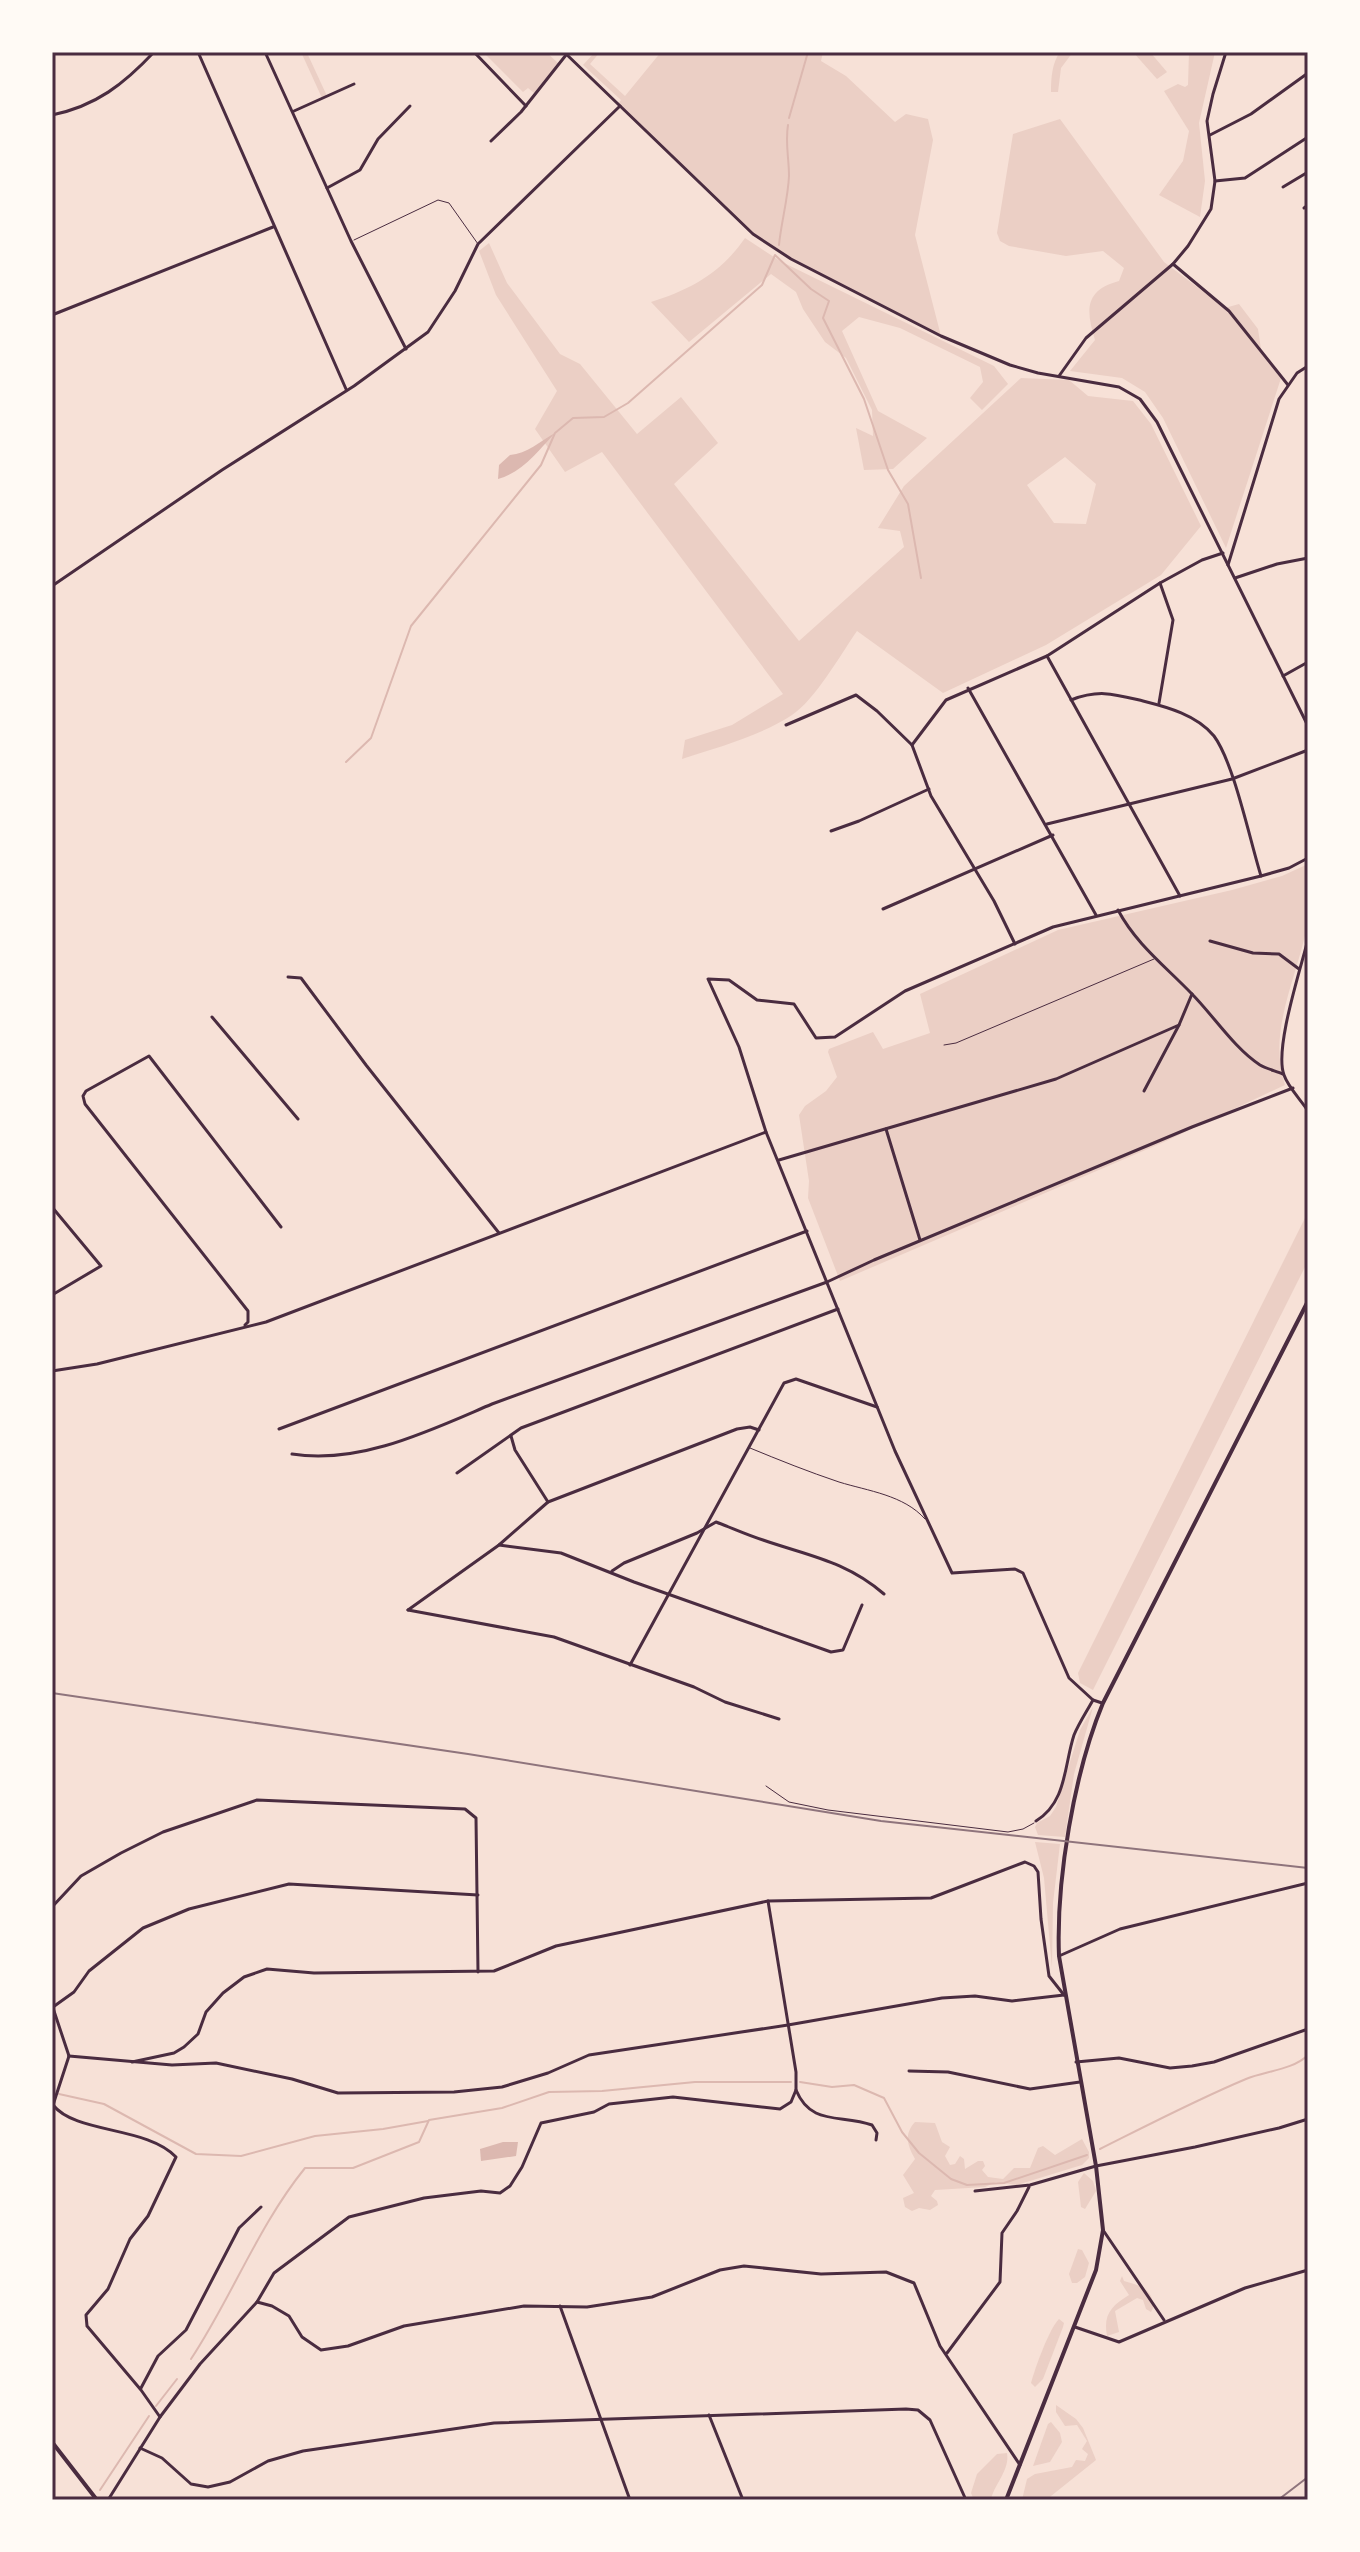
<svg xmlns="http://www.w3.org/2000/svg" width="1360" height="2552" font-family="'PT Sans',sans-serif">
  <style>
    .green { fill: #ebcfc5; fill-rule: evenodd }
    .water { fill: #dcb8b0 }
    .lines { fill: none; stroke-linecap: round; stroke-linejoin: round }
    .stream { stroke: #dcb8b0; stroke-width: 2 }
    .service { stroke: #4a2c40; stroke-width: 1 }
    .minor { stroke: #4a2c40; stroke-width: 3 }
    .trunk { stroke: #4a2c40; stroke-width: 4 }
    .rail { stroke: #8f747c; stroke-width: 2 }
    .neatline { fill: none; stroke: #4a2c40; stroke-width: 3 }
  </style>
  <rect width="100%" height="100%" fill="#f7e1d7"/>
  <!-- green -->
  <g class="green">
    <polygon points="301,52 314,52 308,55 327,96 322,98"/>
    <polygon points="483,52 546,52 558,63 534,93 528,88 523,92"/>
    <polygon points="595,52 600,52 590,64 625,96 661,52 823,52 821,61 846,76 895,122 906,114 928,119 933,140 915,235 941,336 791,259 753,234 618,104 621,100 583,65"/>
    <path d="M1060,52h13l-12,16 -3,24h-7c0,-14 1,-29 9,-40z"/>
    <polygon points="1133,52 1150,52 1167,72 1157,79"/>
    <polygon points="1189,52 1215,52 1199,123 1205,181 1200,217 1159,195 1183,161 1189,131 1164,91 1178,84 1185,87 1188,85"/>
    <path d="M1060,119l104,143 61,46 14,-4 19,25 3,20 21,26 -56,173 -63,-130 -18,-26 -23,-14 -52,-7 25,-31c-9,-29 -11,-50 24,-59l5,-13 -21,-17 -37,5 -57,-10 -9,-5 -3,-8 16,-99z"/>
    <path d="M745,238l35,23 214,105 14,18 -26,26 -12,-12 13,-16 -3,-15 -80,-39 -41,-11 -17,14 36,80 49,27 -34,31 -29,1 -8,-42 17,8 -1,-26 -26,-52 -21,-16 -22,-33 -7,-17 -25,-18 -82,68 -38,-40c39,-12 70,-29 94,-64z"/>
    <path d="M489,243l18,40 53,71 20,10 57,70 44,-37 37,46 -44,41 125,157 105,-94 -4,-16 -22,-3 26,-42 117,-108 48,2 19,16 45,5 18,23 50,102 -40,49 -115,70 -103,48 -86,-62c-16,23 -42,69 -65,84 -32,21 -74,32 -110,44l3,-19 47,-15 51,-31 -181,-242 -37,20 -30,-43 22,-38 -61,-96 -17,-44zM1065,457l31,27 -10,40 -32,-1 -27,-38z"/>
    <path d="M1308,864c0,20 3,43 -1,62 -10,53 -40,105 -22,159l-121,57 -324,139 -32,-83 1,-17 -10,-66 6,-9 21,-15 11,-14 -9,-25 1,-3 44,-17 10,17 47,-16 -10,-39 138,-64 174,-40 50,-14z"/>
    <polygon points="1308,1212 1308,1261 1093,1690 1080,1683 1078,1673"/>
    <polygon points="1093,1707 1074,1774 1065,1837 1038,1835 1035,1827 1037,1823 1050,1816 1056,1807 1080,1730"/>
    <polygon points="1035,1842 1060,1844 1053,1903 1052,1968 1044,1878"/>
    <path d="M915,2122l20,1 7,19 8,5 -5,9 5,9 5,-1 5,-8 4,3 1,10 13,-8h5l2,5 -3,4 6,7 15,2 11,-11h16l8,-20 5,-2 12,9 27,-16 7,13v6l-7,7 -10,3 -55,17 -21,-3 -11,5 -50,3 -4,6 6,5 1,4 -8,5 -11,-2 -7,3 -7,-4 -2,-9 11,-5 -11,-18 12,-16c-8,-14 -11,-25 0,-37z"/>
    <polygon points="1084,2173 1093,2181 1096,2191 1085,2209 1081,2207 1078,2182"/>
    <polygon points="1078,2249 1082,2250 1089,2263 1085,2277 1077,2283 1072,2283 1069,2274"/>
    <path d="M1122,2276l2,5c14,4 30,7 29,27l-2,4 -5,-3 -3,-9 -6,-2 -22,13 4,21 -12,4c-4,-21 4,-30 22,-41l-9,-14z"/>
    <path d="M1059,2319l5,4 -1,4 -20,52 -8,8 -4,-4c4,-15 18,-54 28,-64z"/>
    <polygon points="1056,2405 1076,2419 1083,2428 1096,2460 1046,2500 1022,2500 1027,2479 1035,2474 1072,2467 1076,2460 1085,2461 1088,2454 1082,2449 1087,2441 1077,2425 1065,2426 1056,2412"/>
    <polygon points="1051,2422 1060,2433 1062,2442 1050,2462 1033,2466 1048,2424"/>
    <path d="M1007,2453c3,17 -12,30 -16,46l-17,1 -3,-7 6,-19 20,-20z"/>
  </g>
  <!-- water -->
  <g class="water">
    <path d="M555,433c-17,18 -32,39 -57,46l1,-14 11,-10c17,-1 30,-14 45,-22z"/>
    <polygon points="503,2142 518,2142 516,2156 481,2161 480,2149"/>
  </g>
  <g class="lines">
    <!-- stream -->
    <g class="stream">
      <polyline points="789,118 808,52"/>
      <path d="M779,245c2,-22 9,-46 10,-69 0,-18 -4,-33 -1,-51"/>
      <polyline points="346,762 371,738 411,626 541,465 555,433 573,418 604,417 628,403 762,285 775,255 811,289 829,301 823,318 864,399 888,470 908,504 921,578"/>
      <polyline points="800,2082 832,2087 854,2085 884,2098 902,2132 919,2153 951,2179 967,2185 1004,2183 1087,2155"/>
      <polyline points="59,2094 104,2104 196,2154 241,2156 315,2136 383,2129 428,2121"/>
      <path d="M1100,2149c48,-24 96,-49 146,-70 19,-8 47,-9 62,-24"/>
      <path d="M191,2359c41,-62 67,-133 114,-191h48l66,-26 10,-22 73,-12 47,-16 53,-1 93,-9h96"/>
      <polyline points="156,2406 177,2379"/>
      <polyline points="100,2490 149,2416"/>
    </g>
    <!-- service -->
    <g class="service">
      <polyline points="354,240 438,200 449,203 478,244"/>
      <polyline points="944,1045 956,1043 1154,959"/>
      <path d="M750,1448c29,12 59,24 89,34 29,9 65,13 86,37"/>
      <polyline points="766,1786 789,1802 828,1810 1008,1832 1023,1829 1034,1823"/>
    </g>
    <!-- minor -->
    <g class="minor">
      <polyline points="198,52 346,389"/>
      <polyline points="265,52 351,241 406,349"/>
      <polyline points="474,52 526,106"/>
      <polyline points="564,52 753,234 791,259 941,336 1010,365 1038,373 1119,387 1140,399 1157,422 1308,726"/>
      <polyline points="294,111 354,84"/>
      <path d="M52,115c44,-9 72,-31 102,-63"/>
      <polyline points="1210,135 1251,114 1308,73"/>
      <polyline points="491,141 521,112 566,55"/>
      <polyline points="1215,181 1245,178 1308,137"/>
      <polyline points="1283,187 1308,172"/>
      <polyline points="327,188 360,170 378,139 410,106"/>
      <polyline points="1304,208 1308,205"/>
      <polyline points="1173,264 1229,311 1288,385"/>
      <polyline points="52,315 273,227"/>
      <polyline points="1059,376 1086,338 1173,264 1188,246 1211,209 1215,181 1207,121 1213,94 1226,52"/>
      <polyline points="1228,565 1279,399 1297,373 1308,366"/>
      <polyline points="1235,578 1277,564 1308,558"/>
      <polyline points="52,586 222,470 354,386 428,332 455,291 478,244 620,106"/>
      <polyline points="1047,656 1180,896"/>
      <polyline points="1283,676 1308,662"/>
      <polyline points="968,688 1096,915"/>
      <path d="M1071,700c28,-11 43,-6 72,1 24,6 54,14 71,35 20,27 36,105 47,140"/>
      <polyline points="1159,703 1173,620 1160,583"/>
      <polyline points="786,725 856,695 877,711 912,745 931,796 994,901 1015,944"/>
      <polyline points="912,745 946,700 1047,656 1160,583 1202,560 1223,553"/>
      <polyline points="1047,824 1232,779 1308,750"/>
      <polyline points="831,831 859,821 929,789"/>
      <polyline points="883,909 1053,835"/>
      <path d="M1118,910c18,34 47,56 73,83 22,22 43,55 69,72 7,4 16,6 23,9"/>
      <path d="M1308,939c-7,29 -34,110 -24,136 4,12 17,25 24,36"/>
      <polyline points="1210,941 1253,953 1279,954 1299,969"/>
      <polyline points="288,977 301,978 366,1065 499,1233"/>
      <polyline points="212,1017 298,1119"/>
      <polyline points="1144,1091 1179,1025"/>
      <polyline points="886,1129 920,1240"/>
      <polyline points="779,1160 1056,1079 1179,1025 1192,994"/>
      <polyline points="52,1207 101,1266 52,1295"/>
      <polyline points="245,1325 248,1322 248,1311 85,1104 83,1096 86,1091 149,1056 281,1227"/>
      <polyline points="52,1371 97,1364 266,1322 766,1132"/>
      <polyline points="279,1429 807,1231"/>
      <polyline points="511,1436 515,1450 548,1502"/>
      <path d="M292,1454c68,11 139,-24 200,-50l335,-122 47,-22 318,-133 101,-39"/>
      <polyline points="457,1473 521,1428 838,1309"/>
      <polyline points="499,1545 561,1553 634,1582 831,1652 843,1650 862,1605"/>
      <path d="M612,1571l12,-8 73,-30 19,-11c16,6 31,13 47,18 46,16 83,21 121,54"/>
      <polyline points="408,1610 499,1545 548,1502 737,1429 750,1427 759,1430"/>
      <polyline points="408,1610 554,1637 694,1687 725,1702 779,1719"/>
      <polyline points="630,1665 784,1383 796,1379 877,1407"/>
      <polyline points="1102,1703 1093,1700 1069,1678 1023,1573 1015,1569 952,1573 895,1451 766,1132 739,1047 708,979 729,980 757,1000 794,1004 816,1038 835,1037 905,991 1053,927 1261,876 1289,868 1308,858"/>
      <path d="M1036,1821c31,-19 28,-56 38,-86 5,-12 13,-24 19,-35"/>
      <polyline points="52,1907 81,1876 121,1853 163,1832 257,1800 465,1809 476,1818 478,1972"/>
      <polyline points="1059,1956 1120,1929 1308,1883"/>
      <polyline points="52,2005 69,2056"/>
      <polyline points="53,2007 74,1992 89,1971 143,1928 189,1909 289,1884 478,1895"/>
      <polyline points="69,2056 172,2065 216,2063 292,2079 338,2093 454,2092 502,2087 548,2073 589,2055 788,2025 942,1998 975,1996 1012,2001 1064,1995"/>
      <polyline points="132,2062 174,2053 184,2047 198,2034 206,2012 223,1993 244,1977 267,1969 314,1973 494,1971 556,1946 768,1901 931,1898 1025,1862 1034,1866 1038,1872 1041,1919 1049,1976 1064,1995"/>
      <polyline points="1076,2062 1119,2058 1170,2068 1192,2066 1214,2062 1308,2029"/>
      <polyline points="909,2071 948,2072 1030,2089 1080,2082"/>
      <path d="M796,2090c15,36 44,24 76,35l5,8 -1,7"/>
      <path d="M53,2105c23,29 94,21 123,52l-28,59 -18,23 -22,50 -22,26 1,11 54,64 19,27"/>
      <polyline points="53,2105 69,2056"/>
      <polyline points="975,2191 1030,2185 1096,2166 1195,2147 1279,2128 1308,2119"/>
      <polyline points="1103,2230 1164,2320"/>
      <polyline points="257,2302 272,2306 289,2316 302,2337 321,2350 348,2346 404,2326 524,2306 587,2307 652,2297 720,2270 744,2266 821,2274 886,2272 914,2283 940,2346 1020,2465"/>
      <polyline points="560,2306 630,2500"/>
      <polyline points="1075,2327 1119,2342 1245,2288 1308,2270"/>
      <polyline points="947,2353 1000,2282 1002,2233 1017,2211 1029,2187"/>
      <polyline points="141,2388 158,2356 186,2330 239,2228 261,2207"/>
      <polyline points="709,2415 743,2500"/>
      <polyline points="140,2448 162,2458 191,2484 208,2487 230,2482 268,2461 303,2451 494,2423 906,2409 918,2410 930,2420 966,2500"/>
      <polyline points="108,2500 160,2417 200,2364 257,2302 274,2273 349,2217 424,2198 481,2191 500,2193 510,2186 522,2167 541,2123 594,2112 609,2104 673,2097 780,2109 791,2102 796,2090 796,2072 768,1901"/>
    </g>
    <!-- trunk -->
    <g class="trunk">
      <polyline points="52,2442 97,2500"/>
      <path d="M1006,2500l90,-230 7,-40 -7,-64 -37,-210c-3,-76 15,-183 44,-253l205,-402"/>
    </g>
    <!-- rail -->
    <g class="rail">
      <polyline points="52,1693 468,1754 881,1821 1308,1868"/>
      <polyline points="1278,2500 1308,2477"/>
    </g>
  </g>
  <!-- border -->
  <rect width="1360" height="2552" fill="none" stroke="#fffaf5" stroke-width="108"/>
  <rect x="54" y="54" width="1252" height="2444" class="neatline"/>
</svg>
